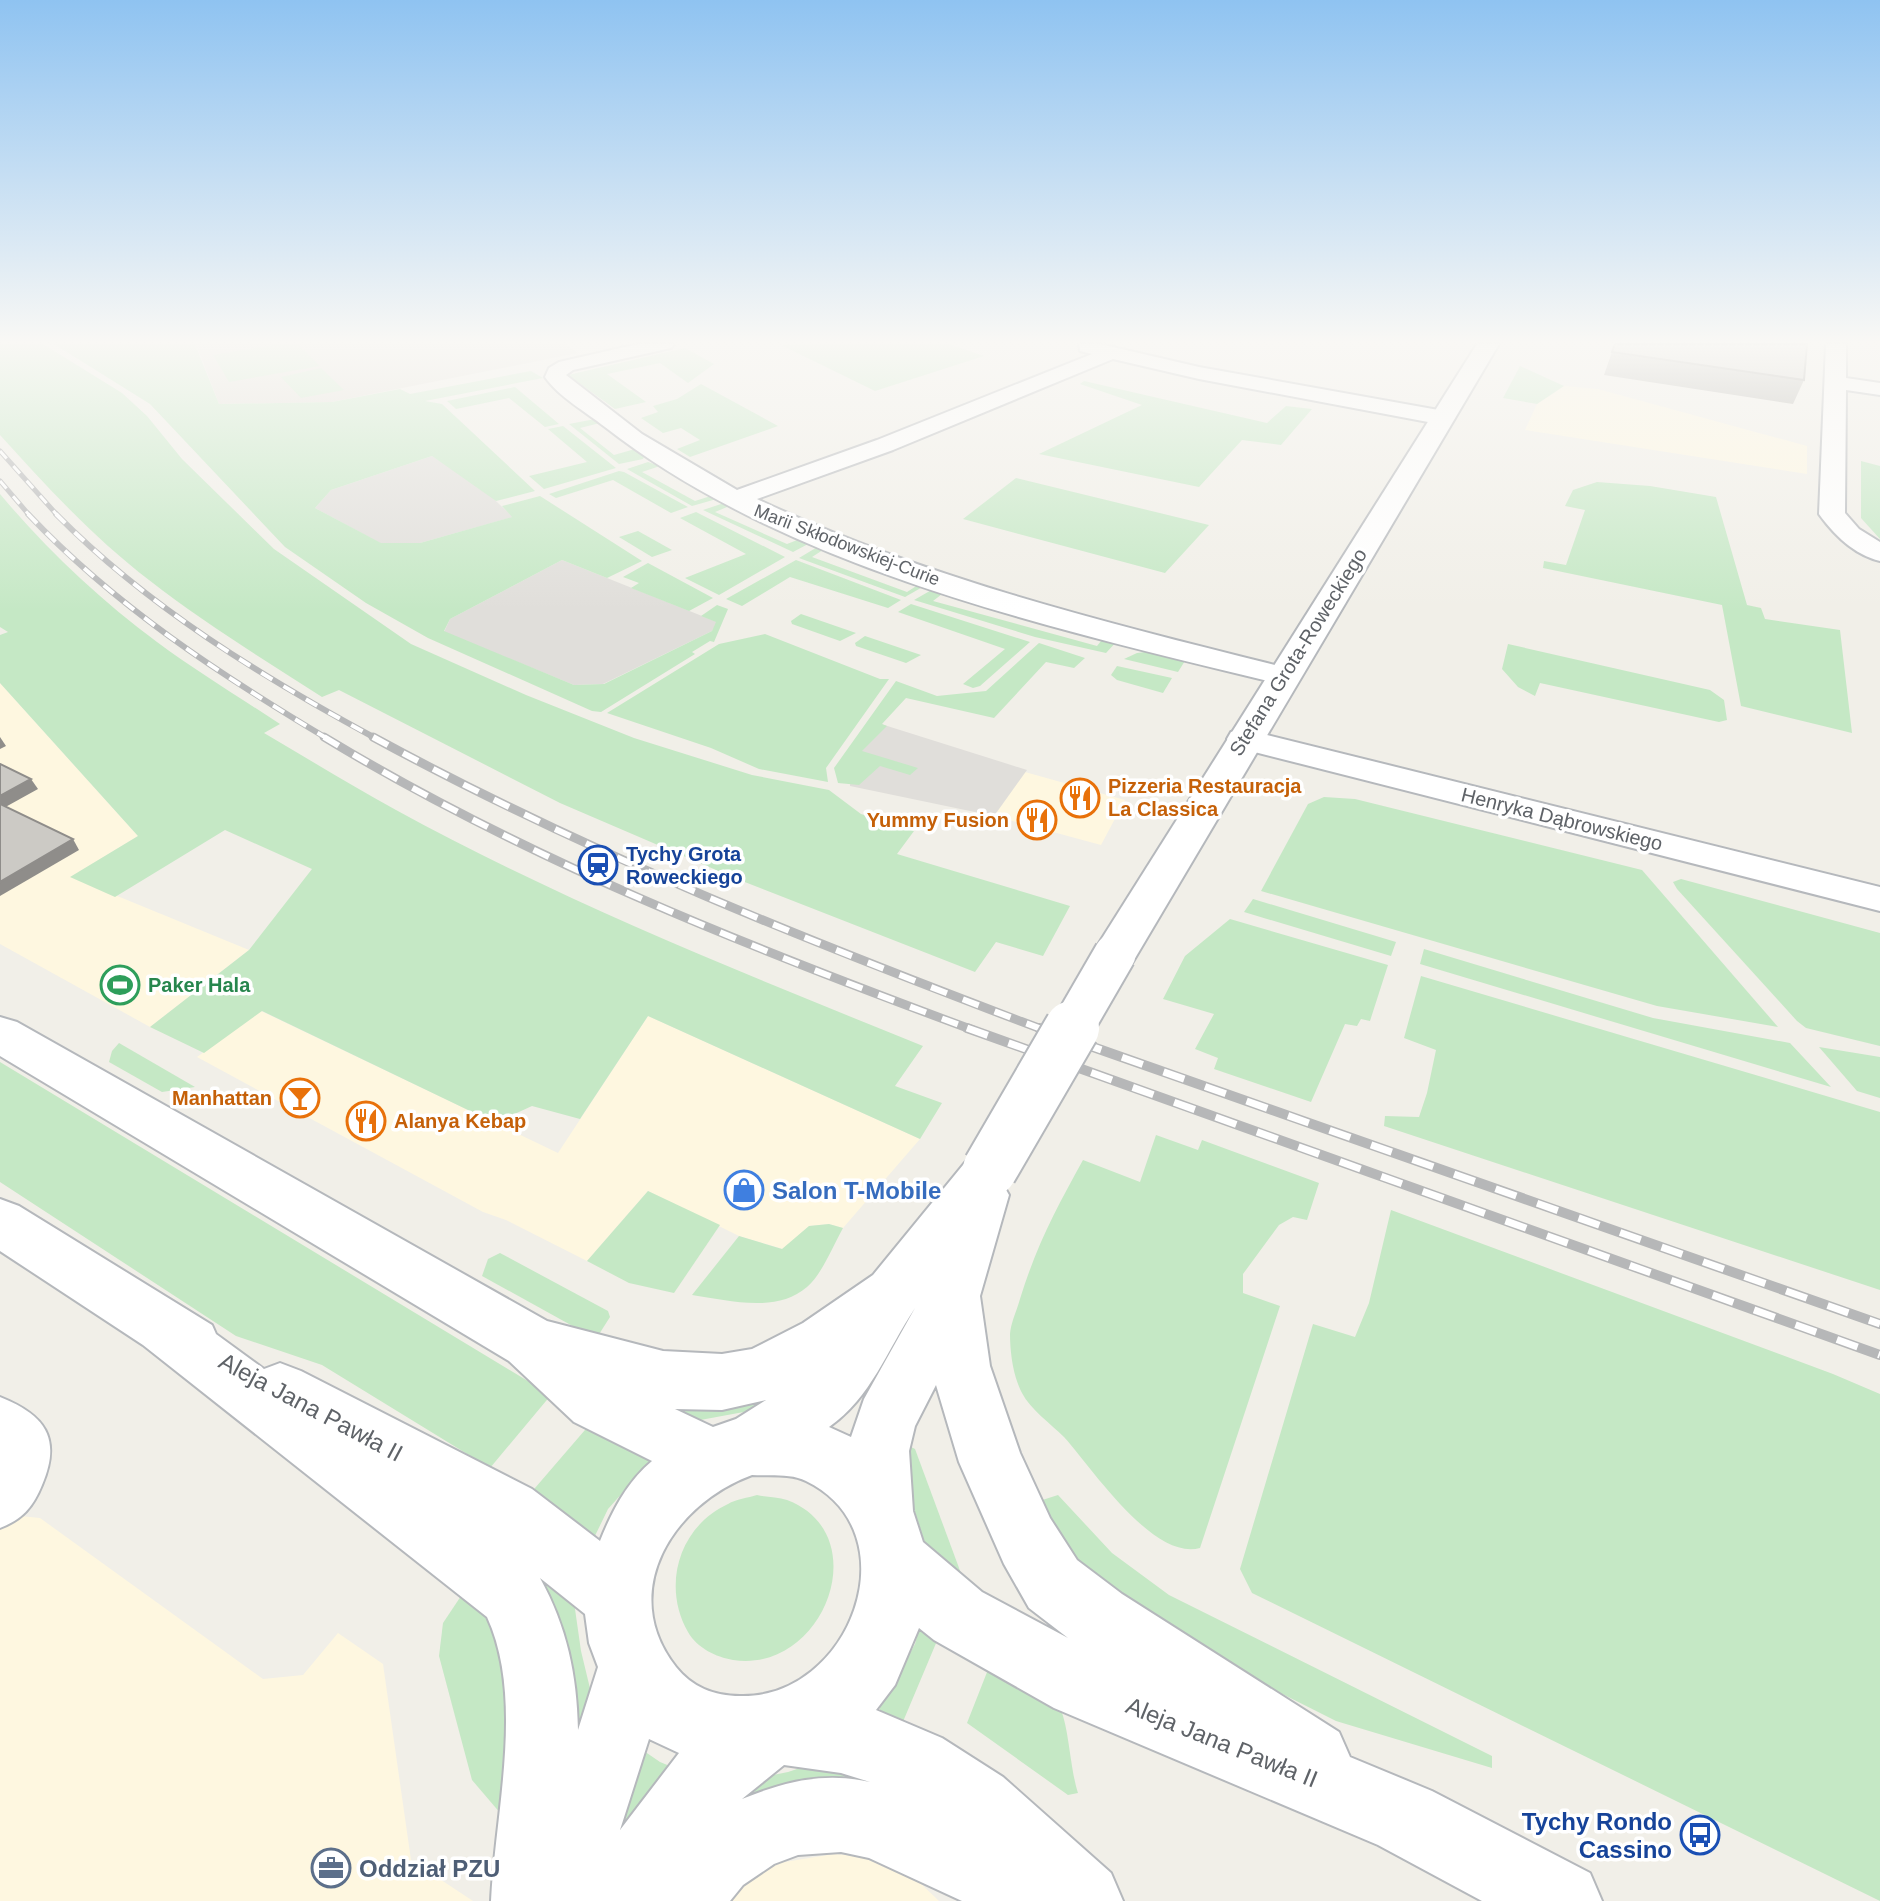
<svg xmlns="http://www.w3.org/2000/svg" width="1880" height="1901" font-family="Helvetica,sans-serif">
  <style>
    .commercial { fill: #fef7e0 }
    .industrial { fill: #e0deda }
    .education { fill: #e1ded6 }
    .green { fill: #c5e8c5 }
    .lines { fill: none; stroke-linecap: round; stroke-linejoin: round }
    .minor-casing { stroke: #b5b8bc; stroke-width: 4 }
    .tertiary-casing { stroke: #b5b8bc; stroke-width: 4 }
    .minor { fill: #fff; fill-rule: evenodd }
    .tertiary { fill: #fff; fill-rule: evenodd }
    .rail-far3-casing { stroke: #b6b7b8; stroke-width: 5 }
    .rail-far2-casing { stroke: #b6b7b8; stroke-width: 6 }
    .rail-far1-casing { stroke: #b6b7b8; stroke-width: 9 }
    .rail-casing { stroke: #b6b7b8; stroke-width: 10 }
    .rail-far3 { stroke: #fff; stroke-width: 3; stroke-dasharray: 10; stroke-linecap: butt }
    .rail-far2 { stroke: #fff; stroke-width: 4; stroke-dasharray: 13; stroke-linecap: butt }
    .rail-far1 { stroke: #fff; stroke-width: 6; stroke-dasharray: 17; stroke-linecap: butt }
    .rail { stroke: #fff; stroke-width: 7; stroke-dasharray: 22; stroke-linecap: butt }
    .tertiary-bridge-far1-casing { stroke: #b5b8bc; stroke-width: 45; stroke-linecap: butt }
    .tertiary-bridge-casing { stroke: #b5b8bc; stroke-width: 58; stroke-linecap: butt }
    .tertiary-bridge-far1 { stroke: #fff; stroke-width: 41 }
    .tertiary-bridge { stroke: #fff; stroke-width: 54 }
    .wall { fill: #afaea9 }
    .shaded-wall { fill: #8f8d8a }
    .building { fill: #cccac5; stroke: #8f8d8a; stroke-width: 2 }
    .labels { text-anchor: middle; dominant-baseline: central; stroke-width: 7; stroke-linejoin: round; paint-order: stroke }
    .far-street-label { font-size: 18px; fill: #5f6368; stroke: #fff }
    .street-label { font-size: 20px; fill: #5f6368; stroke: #fff }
    .food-label { font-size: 20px; font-weight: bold; fill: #c56008; stroke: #fff; text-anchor: start }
    .transit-label { font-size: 20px; font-weight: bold; fill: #164399; stroke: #fff; text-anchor: start }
    .leisure-label { font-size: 20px; font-weight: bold; fill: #27864d; stroke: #fff; text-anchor: start }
    .near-shop-label { font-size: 24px; font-weight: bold; fill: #366cbe; stroke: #fff; text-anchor: start }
    .near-street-label { font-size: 24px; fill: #5f6368; stroke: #fff }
    .near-transit-label { font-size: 24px; font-weight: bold; fill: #164399; stroke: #fff; text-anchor: end }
    .near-service-label { font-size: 24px; font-weight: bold; fill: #4e5e75; stroke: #fff; text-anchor: start }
  </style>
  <rect width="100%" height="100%" fill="#f1efe8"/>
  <!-- commercial -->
  <g class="commercial">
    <polygon points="1564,386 1598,389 1807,446 1807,474 1525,430 1537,404"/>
    <polygon points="0,683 138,836 71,877 249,950 150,1027 0,944"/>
    <polygon points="1025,772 1125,800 1101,845 994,816"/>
    <polygon points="261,1011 558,1153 648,1016 920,1139 843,1228 829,1224 809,1226 783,1249 739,1236 648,1191 587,1261 506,1220 483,1212 197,1057"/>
    <polygon points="0,1514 40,1518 263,1679 303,1675 338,1633 383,1664 411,1860 473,1901 0,1901"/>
    <polygon points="834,1854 859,1856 917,1880 939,1901 709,1901 766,1865"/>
  </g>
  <!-- industrial -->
  <g class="industrial">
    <polygon points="432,456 483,489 513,517 420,543 380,543 315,508 331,490"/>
    <polygon points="562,560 717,622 712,631 603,684 574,685 444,632 450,619"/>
    <polygon points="881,724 1027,770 994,816 850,786 850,760"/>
  </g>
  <!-- education -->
  <polygon class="education" points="196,344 565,344 578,353 332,402 219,404"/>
  <!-- green -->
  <g class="green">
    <path d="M0,344h43l79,49 25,23 35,43 92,90 137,95 115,51 108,43 118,37 77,15 32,24 53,17 -17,23 173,52 -27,50 -47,-14 -21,30 -238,-93 -177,-76 -221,-113 -17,7c-59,-38 -118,-74 -173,-117 -55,-42 -102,-93 -149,-145z"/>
    <polygon points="54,344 195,344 219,404 332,402 400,389 410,394 531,371 543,378 425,401 442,404 535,491 496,501 432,456 331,490 315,508 381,543 420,543 512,517 502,506 540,496 642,561 607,578 562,560 450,619 444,631 574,685 604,684 712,631 716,622 701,616 717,605 728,609 714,642 710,641 692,652 695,654 601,712 592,711 428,638 366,603 285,547 150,404"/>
    <polygon points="279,344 298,344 320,366 229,382 213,355"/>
    <polygon points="949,344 984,356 875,391 781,345"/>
    <polygon points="685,348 714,364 688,383 660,363 607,374 646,402 615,409 568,375"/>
    <polygon points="1520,366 1564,386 1537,404 1503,398"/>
    <polygon points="321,368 344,390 301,398 281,377"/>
    <polygon points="1084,381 1267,423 1286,406 1312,409 1281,445 1242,440 1199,487 1039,454 1142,405 1080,384"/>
    <polygon points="701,384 778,426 690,457 677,449 700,440 681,428 663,433 641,418 658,412 653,406 677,399"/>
    <polygon points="515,387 559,424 545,427 509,398 456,409 447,401"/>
    <polygon points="595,419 600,423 580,428 614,455 635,449 645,455 643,459 619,464 569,424"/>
    <polygon points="563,426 616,468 544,489 529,476 587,462 548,429"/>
    <polygon points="1861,461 1880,466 1880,539 1861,518"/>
    <polygon points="648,462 660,466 642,472 695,501 717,494 720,498 692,506 627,469"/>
    <polygon points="619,471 624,472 688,507 671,513 613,480 556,498 549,494"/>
    <polygon points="1016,478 1209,525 1165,573 963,519"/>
    <polygon points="1597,482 1650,486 1716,497 1747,605 1761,608 1765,619 1840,630 1852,733 1741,706 1722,605 1543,568 1544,561 1566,565 1585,510 1565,506 1573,490"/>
    <path d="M0,494c46,55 99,105 157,148 39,29 82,55 123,82l-16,9c44,26 87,52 132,77 168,92 349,164 527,236l-28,40 47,17 -22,36 -272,-123 -68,103 -48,-13 -37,17 -233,-112 -58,42 -54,-26 99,-77 63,-81 -87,-39 -110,67 -45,-20 68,-41 -138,-153v-48l8,-3 -8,-5z"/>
    <polygon points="727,502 732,505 715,512 787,544 805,537 810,543 793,552 703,510"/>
    <polygon points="696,512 785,557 719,595 685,578 746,554 680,518"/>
    <polygon points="638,531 672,550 652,557 619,537"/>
    <polygon points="819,546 826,548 812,557 907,592 921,583 926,585 905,597 799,558"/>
    <polygon points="796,560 901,600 888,608 790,577 742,606 726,599"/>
    <polygon points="648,563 713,598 689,611 631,588 639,583 623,577"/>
    <polygon points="935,588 946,591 933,601 1097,646 1105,636 1118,640 1106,653 1035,637 914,600"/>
    <polygon points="911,604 1030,642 980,686 973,688 963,684 1005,649 898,612"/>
    <polygon points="801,614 856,633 840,641 792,624 791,621"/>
    <polygon points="765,634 880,679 889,679 826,768 828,782 759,769 711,748 607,713 719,644"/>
    <polygon points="865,636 921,655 906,663 856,646 855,643"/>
    <polygon points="1039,643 1085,658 1074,668 1046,662 994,718 906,698 882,724 887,726 862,751 918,768 910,775 880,766 859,785 838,783 834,768 896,681 937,696 986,691"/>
    <polygon points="1508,644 1710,690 1724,700 1727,720 1719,722 1540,683 1535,696 1518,687 1502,669"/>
    <polygon points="1154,651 1188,656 1178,672 1124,659 1137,653"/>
    <polygon points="1117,666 1172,678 1163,693 1117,680 1111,675"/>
    <polygon points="1324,797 1355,799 1642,870 1778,1027 1657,1006 1261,891 1308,804"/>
    <polygon points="1681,879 1880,933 1880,1046 1806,1028 1797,1021 1677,889 1673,882"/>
    <polygon points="1253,899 1396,942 1391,956 1244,912"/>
    <polygon points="1230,919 1388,965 1370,1021 1361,1019 1357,1026 1345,1024 1311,1102 1214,1069 1218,1058 1195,1049 1214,1014 1163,999 1185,956"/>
    <polygon points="1424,949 1653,1018 1790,1043 1831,1087 1420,964"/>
    <polygon points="1421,976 1880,1112 1880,1290 1384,1126 1385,1116 1419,1117 1427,1093 1436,1050 1404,1038"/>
    <polygon points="119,1043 195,1087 162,1092 109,1062 112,1051"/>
    <polygon points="1819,1047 1880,1057 1880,1098 1857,1091"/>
    <polygon points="0,1062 551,1395 490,1468 322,1365 236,1336 0,1182"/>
    <path d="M1156,1135l42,15 4,-10 117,43 -12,37 -14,-3 -14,8 -36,49v19l37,13 -80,242c-47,13 -108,-80 -136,-111 -13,-13 -34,-28 -42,-44 -9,-17 -12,-41 -12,-59 1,-12 7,-24 10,-35 17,-55 36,-90 63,-139l57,22z"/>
    <polygon points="648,1191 720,1225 674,1293 629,1283 587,1261"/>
    <polygon points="1391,1210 1833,1374 1880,1394 1880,1901 1252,1593 1240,1569 1313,1324 1355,1337 1369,1303"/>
    <path d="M829,1224l14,4c-10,18 -21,46 -36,59 -31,27 -79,13 -115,8l47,-59 43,13 27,-23z"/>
    <polygon points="500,1253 608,1311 610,1317 596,1339 482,1276 488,1259"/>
    <polygon points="776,1383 771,1407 695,1421 638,1400"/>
    <polygon points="591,1423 654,1453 650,1462 608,1509 592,1542 529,1495"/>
    <polygon points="903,1443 915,1449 962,1576 928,1553 909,1493"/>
    <path d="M757,1495c9,2 21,2 30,5 90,34 37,174 -54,160 -17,-3 -36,-12 -45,-28 -26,-45 -10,-105 40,-128 8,-5 20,-6 29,-9z"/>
    <polygon points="1058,1495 1112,1553 1169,1595 1492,1756 1492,1768 1336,1721 1108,1606 1033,1503"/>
    <polygon points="507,1532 573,1595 581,1651 594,1705 571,1797"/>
    <polygon points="467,1587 512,1641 507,1821 472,1780 439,1656 443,1623"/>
    <polygon points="922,1617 942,1629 902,1724 880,1713 880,1707 915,1644"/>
    <path d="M993,1657c14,9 59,38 66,49 10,18 11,63 19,87l-10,2 -101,-72z"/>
    <polygon points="641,1749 660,1762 677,1769 596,1887"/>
    <polygon points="827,1759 884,1769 873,1794 738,1804 753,1779 788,1772"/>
  </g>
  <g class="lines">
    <!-- minor casing -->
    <g class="minor-casing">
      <g id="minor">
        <path d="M638,344h36l-3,4 -98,22 -7,5 76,59 95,56 140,-50 215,-86 -12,-3 -1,-7h21l99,23 245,44 11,7 -11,7 -245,-46 -86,-20 -220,91 -136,49c171,81 355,125 538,171l4,6 -4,6 -11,3c-224,-55 -495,-114 -679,-258 -19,-15 -46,-30 -60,-50l4,-9 10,-6z"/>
        <path d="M1826,344h20v34l34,5v12l-34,-5 -1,123 14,16 21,13v19c-25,-6 -46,-26 -61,-47z"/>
        <polygon points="1243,729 1880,887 1880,911 1231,746 1227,739 1231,732"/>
        <path d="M0,1397c45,18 62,41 42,88 -9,22 -19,34 -42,43z"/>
      </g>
    </g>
    <!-- tertiary casing -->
    <g class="tertiary-casing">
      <g id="tertiary">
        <polygon points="1477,344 1499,344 1131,965 1115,969 1099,965 1093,954 1099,943"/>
        <path d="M0,1017l17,5 530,299 116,30 59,3 30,-5 51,-26 70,-48 99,-121 18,-6 18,6 8,15 -11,19 4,7 -29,101 10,70 30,87 30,65 27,42 45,34 217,138 11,25 82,34 158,82 12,28h-120l-104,-56 -324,-137 -120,-68 -15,-12 -24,57 -19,25 66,28 61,39 108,96 12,28h-161l-93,-43 -28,-6 -43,3 -24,9 -31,21 -13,16h-239c4,-88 34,-202 -4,-284l-344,-272 -143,-94v-52l19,7 193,119 4,9 48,35 16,-6 21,8 231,118 68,52c12,-30 27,-59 52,-80l-78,-39 -65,-61 -509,-305zM915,1308l-51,91 -13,38 -22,-10c42,-29 58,-77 86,-119zM936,1385l23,77 45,102 25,44 39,30 -86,-46 -59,-50 -10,-31 -4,-60 6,-25zM766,1400l-30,19 -23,8 -38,-18 47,1zM752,1475c16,1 39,-2 54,6 107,52 44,218 -66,215 -26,0 -48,-9 -64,-29 -59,-75 -3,-163 76,-192zM540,1578l45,36 4,29 9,24 -20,63c-1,-55 -11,-103 -38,-152zM649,1739l30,14 -59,77zM784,1765l57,8 29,9c-46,-10 -84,-1 -128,17z"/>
      </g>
    </g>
    <!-- minor -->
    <use href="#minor" class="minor"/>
    <!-- tertiary -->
    <use href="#tertiary" class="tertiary"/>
    <!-- rail-far3 casing -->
    <g class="rail-far3-casing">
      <g id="rail-far3">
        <polyline points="0,451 58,516"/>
        <polyline points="0,481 30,516"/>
      </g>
    </g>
    <!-- rail-far2 casing -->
    <g class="rail-far2-casing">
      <g id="rail-far2">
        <path d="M28,514c87,92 191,160 300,225"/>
        <path d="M56,514c92,93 206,163 321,225"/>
      </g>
    </g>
    <!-- rail-far1 casing -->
    <g class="rail-far1-casing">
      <g id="rail-far1">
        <path d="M324,737c203,123 427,211 649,293"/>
        <path d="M373,737c215,117 442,207 671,293"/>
      </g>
    </g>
    <!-- rail casing -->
    <g class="rail-casing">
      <g id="rail">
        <polyline points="967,1028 1880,1355"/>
        <polyline points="1039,1028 1880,1324"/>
      </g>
    </g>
    <!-- rail-far3 -->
    <use href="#rail-far3" class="rail-far3"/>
    <!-- rail-far2 -->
    <use href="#rail-far2" class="rail-far2"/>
    <!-- rail-far1 -->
    <use href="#rail-far1" class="rail-far1"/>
    <!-- rail -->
    <use href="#rail" class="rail"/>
    <!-- tertiary-bridge-far1 casing -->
    <g class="tertiary-bridge-far1-casing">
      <polyline id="tertiary-bridge-far1" points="1071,1030 1115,954"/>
    </g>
    <!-- tertiary-bridge casing -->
    <g class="tertiary-bridge-casing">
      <polyline id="tertiary-bridge" points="990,1169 1072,1028"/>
    </g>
    <!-- tertiary-bridge-far1 -->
    <use href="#tertiary-bridge-far1" class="tertiary-bridge-far1"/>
    <!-- tertiary-bridge -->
    <use href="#tertiary-bridge" class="tertiary-bridge"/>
  </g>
  <!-- wall -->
  <polygon class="wall" points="1612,352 1804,380 1793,404 1604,375"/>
  <!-- shaded-wall -->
  <g class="shaded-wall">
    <polygon points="0,737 6,746 0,749"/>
    <polygon points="31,779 38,789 0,810 0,796"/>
    <polygon points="73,839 79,850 0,896 0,882"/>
  </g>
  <!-- building -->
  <g class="building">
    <polygon points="1615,344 1807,344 1804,380 1612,352"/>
    <polygon points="0,764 31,779 0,796"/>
    <polygon points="0,804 73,839 0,882"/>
  </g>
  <!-- sky -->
  <linearGradient id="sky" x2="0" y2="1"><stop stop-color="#8fc3f1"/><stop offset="0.56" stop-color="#f9f8f5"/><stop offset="1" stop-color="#f9f8f5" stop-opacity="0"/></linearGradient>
  <rect width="1880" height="610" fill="url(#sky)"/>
  <!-- icons -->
  <defs>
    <g id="restaurant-ring" transform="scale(2)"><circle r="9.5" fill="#fff" stroke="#e8710a" stroke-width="1.5"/><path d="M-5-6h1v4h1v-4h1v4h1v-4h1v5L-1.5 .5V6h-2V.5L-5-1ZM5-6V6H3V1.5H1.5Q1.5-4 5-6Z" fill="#e8710a"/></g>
    <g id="station-ring" transform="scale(2)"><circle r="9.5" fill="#fff" stroke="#1a4fb4" stroke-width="1.5"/><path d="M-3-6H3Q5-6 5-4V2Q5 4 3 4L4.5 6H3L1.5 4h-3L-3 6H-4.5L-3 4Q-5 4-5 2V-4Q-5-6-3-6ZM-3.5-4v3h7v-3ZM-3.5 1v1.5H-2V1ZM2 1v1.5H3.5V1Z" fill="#1a4fb4"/></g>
    <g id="stadium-ring" transform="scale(2)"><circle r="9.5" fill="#fff" stroke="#2e9e5b" stroke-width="1.5"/><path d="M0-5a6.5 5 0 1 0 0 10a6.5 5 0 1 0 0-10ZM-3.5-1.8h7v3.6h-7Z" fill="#2e9e5b"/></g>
    <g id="bar-ring" transform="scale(2)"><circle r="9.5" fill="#fff" stroke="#e8710a" stroke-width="1.5"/><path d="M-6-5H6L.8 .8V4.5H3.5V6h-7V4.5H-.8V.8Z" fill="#e8710a"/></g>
    <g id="shop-ring" transform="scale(2)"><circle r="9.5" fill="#fff" stroke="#3f7fe0" stroke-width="1.5"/><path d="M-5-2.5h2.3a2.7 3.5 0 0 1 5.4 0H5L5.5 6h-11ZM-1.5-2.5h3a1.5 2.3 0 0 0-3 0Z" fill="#3f7fe0"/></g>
    <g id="bus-ring" transform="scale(2)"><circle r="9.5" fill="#fff" stroke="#1a4fb4" stroke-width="1.5"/><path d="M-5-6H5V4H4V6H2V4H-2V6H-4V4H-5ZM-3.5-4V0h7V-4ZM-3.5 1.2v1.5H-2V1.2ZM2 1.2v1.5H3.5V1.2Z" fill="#1a4fb4"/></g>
    <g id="office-ring" transform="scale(2)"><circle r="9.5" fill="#fff" stroke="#5c6f8a" stroke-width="1.5"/><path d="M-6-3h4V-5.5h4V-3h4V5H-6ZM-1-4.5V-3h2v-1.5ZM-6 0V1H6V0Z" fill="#5c6f8a"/></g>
  </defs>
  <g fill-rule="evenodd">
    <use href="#restaurant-ring" x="1080" y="798"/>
    <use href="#restaurant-ring" x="1037" y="820"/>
    <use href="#station-ring" x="598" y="865"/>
    <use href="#stadium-ring" x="120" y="985"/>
    <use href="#bar-ring" x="300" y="1098"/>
    <use href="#restaurant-ring" x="366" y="1121"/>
    <use href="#shop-ring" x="744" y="1190"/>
    <use href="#bus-ring" x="1700" y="1835"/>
    <use href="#office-ring" x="331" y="1868"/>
  </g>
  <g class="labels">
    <!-- far-street labels -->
    <g class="far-street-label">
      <text transform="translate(847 545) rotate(21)">Marii Skłodowskiej-Curie</text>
    </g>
    <!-- street labels -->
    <g class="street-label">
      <text transform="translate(1298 652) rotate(-58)">Stefana Grota-Roweckiego</text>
      <text transform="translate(1562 819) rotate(14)">Henryka Dąbrowskiego</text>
    </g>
    <!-- food labels -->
    <g class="food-label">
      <text x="1108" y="786">Pizzeria Restauracja<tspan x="1108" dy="23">La Classica</tspan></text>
      <text x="1009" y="820" text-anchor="end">Yummy Fusion</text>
      <text x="272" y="1098" text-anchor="end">Manhattan</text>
      <text x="394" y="1121">Alanya Kebap</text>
    </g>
    <!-- transit labels -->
    <g class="transit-label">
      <text x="626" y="854">Tychy Grota<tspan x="626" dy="23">Roweckiego</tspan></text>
    </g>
    <!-- leisure labels -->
    <g class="leisure-label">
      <text x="148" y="985">Paker Hala</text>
    </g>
    <!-- near-shop labels -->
    <g class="near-shop-label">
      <text x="772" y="1190">Salon T-Mobile</text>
    </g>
    <!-- near-street labels -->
    <g class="near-street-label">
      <text transform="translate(311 1407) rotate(28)">Aleja Jana Pawła II</text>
      <text transform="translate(1222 1742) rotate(22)">Aleja Jana Pawła II</text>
    </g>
    <!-- near-transit labels -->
    <g class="near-transit-label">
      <text x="1672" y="1821">Tychy Rondo<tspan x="1672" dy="28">Cassino</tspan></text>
    </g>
    <!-- near-service labels -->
    <g class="near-service-label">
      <text x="359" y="1868">Oddział PZU</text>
    </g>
  </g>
</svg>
